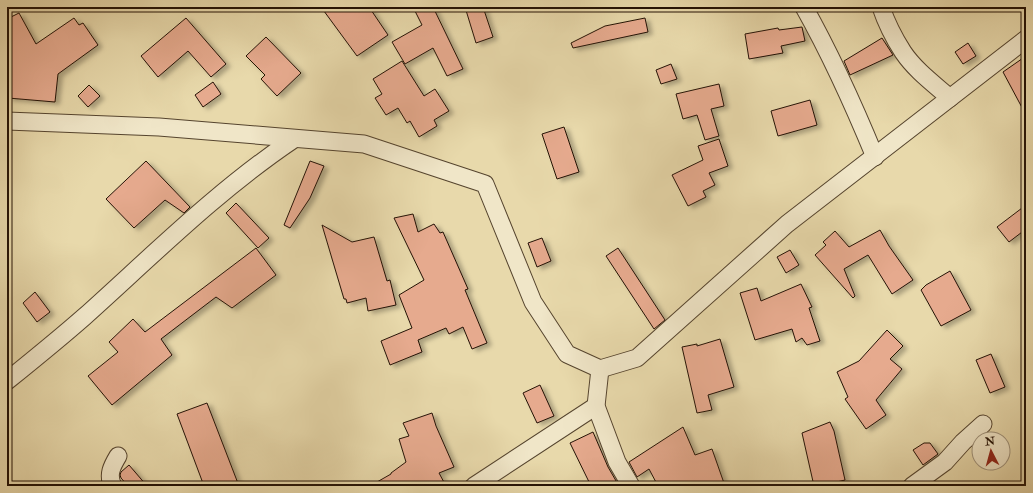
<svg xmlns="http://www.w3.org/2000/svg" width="1033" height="493" font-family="'IM FELL Double Pica',serif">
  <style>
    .building { fill: #e6aa8e; stroke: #241205; filter: url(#shadow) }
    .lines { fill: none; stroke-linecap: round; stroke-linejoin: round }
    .street-casing { stroke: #55442e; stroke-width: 19 }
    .street { stroke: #f0e6c8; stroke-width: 17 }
  </style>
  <defs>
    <filter id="shadow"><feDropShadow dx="4.5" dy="2.5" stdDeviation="2" flood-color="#0004"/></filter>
  </defs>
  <rect width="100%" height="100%" fill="#e8d9ab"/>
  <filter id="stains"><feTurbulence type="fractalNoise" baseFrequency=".005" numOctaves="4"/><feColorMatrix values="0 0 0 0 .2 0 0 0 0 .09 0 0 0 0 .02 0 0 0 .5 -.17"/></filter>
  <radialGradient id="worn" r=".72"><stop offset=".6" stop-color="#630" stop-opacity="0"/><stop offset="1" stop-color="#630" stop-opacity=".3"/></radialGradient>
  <!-- building -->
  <g class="building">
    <polygon points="321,7 369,7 388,35 357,56"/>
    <polygon points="413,7 433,7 463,69 447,76 433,48 405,64 392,42 422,25"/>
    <polygon points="465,7 483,7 493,37 476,43"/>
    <polygon points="19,13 36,44 74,18 79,25 83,23 98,45 58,74 55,102 8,98 10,75 7,77 7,19"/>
    <polygon points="186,18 226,64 211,77 188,51 158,77 141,56"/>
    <polygon points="645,18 648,32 573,48 571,43 605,26"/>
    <polygon points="802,27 805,41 781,46 783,53 749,59 745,34 778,28 779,30"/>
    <polygon points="266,37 301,73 277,96 261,79 265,75 246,56"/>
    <polygon points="882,38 893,55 850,75 844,61"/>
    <polygon points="968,43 976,56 963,64 955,52"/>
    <polygon points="1026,56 1026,115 1003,72"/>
    <polygon points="402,61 424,96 435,89 449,111 434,120 437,126 419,137 410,121 407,123 398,108 386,115 375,98 382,94 373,79"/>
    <polygon points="671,64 677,79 661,84 656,70"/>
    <polygon points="213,82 221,94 203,107 195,95"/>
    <polygon points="719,84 724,106 711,109 719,136 705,140 697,115 683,119 676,94"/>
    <polygon points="89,85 100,96 88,107 78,96"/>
    <polygon points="810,100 817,125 778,136 771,111"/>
    <polygon points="564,127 579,172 557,179 542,134"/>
    <polygon points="719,139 728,166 709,173 715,185 703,191 706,197 688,206 672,175 703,160 698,146"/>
    <polygon points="146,161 190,207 184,213 165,200 134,228 106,199"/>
    <polygon points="310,161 324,166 310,198 290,228 284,225"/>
    <polygon points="236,203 269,238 258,248 226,213"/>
    <polygon points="1026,205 1026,229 1009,242 997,227"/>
    <polygon points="413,214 418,232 434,224 440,233 443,232 468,289 465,290 487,343 472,349 463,327 449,334 446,328 418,340 422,352 390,365 381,341 412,328 399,295 424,280 394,218"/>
    <polygon points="322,225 352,242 374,237 387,281 390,280 396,305 368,311 366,298 347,303 346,299 344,299"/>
    <polygon points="880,230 889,246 913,280 892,294 868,255 844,269 855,296 853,298 815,255 826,245 823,242 835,231 849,247"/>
    <polygon points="542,238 551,261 537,267 528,243"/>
    <polygon points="256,248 276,275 232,308 216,297 161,339 172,355 112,405 88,376 118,352 109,342 133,319 145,332"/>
    <polygon points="618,248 665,320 654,329 606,256"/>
    <polygon points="790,250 799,265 786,273 777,257"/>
    <polygon points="950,271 971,310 941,326 921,290 926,285"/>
    <polygon points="801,284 812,307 809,308 820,341 807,345 802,338 796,342 792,329 755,340 740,293 757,288 761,301"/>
    <polygon points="35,292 50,312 37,322 23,303"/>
    <polygon points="887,330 903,346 890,359 902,369 876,400 886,415 866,429 845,399 848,397 837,372 859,361"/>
    <polygon points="720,339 734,387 708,395 712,410 697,413 682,347 697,344 697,346"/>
    <polygon points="991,354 1005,387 990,393 976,360"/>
    <polygon points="540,385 554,416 537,423 523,393"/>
    <polygon points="207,403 239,486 204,486 177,414"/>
    <polygon points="432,413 436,426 454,467 439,473 446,486 370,486 391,474 391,473 406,462 399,439 409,436 403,423"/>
    <polygon points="830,422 834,431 845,480 820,486 814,486 802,433"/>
    <polygon points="683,427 695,455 712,449 725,486 658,486 649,469 637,477 629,462"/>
    <polygon points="593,432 608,467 619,486 591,486 570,443"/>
    <polygon points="924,443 930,443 938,454 923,465 913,450"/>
    <polygon points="129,465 147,486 128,486 121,478 120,475 121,472"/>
  </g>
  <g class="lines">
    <!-- street casing -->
    <g class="street-casing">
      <g id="street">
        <path d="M804,7c27,48 50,99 71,150"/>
        <path d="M881,7c5,15 13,31 22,45 12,18 31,32 47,46"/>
        <polyline points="7,121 159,127 364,144 485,184 533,302 567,354 600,369 637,358 787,224 1026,39"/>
        <polyline points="600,369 596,406 617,462 631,486"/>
        <path d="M7,381c26,-21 52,-42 77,-64 68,-61 134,-127 210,-178"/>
        <path d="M113,486c-6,-11 -1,-20 5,-30"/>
        <polyline points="474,486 596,406"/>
        <polyline points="912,486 945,462 963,442 983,424"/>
      </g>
    </g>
    <!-- street -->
    <use href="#street" class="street"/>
  </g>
  <!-- margin -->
  <rect width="1033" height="493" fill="none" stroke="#e8d9ab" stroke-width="24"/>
  <rect x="8" y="8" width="1017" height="477" fill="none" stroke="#241205" stroke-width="2"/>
  <rect x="12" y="12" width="1009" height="469" fill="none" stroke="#241205"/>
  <!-- north arrow -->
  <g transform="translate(991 451) rotate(354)"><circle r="19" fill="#f0e6c8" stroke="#9e917a"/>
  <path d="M0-3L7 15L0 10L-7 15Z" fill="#8f2418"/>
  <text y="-6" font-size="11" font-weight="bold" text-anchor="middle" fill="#241205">N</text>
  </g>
  <rect width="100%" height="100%" filter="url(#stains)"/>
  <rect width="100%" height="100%" fill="url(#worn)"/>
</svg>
